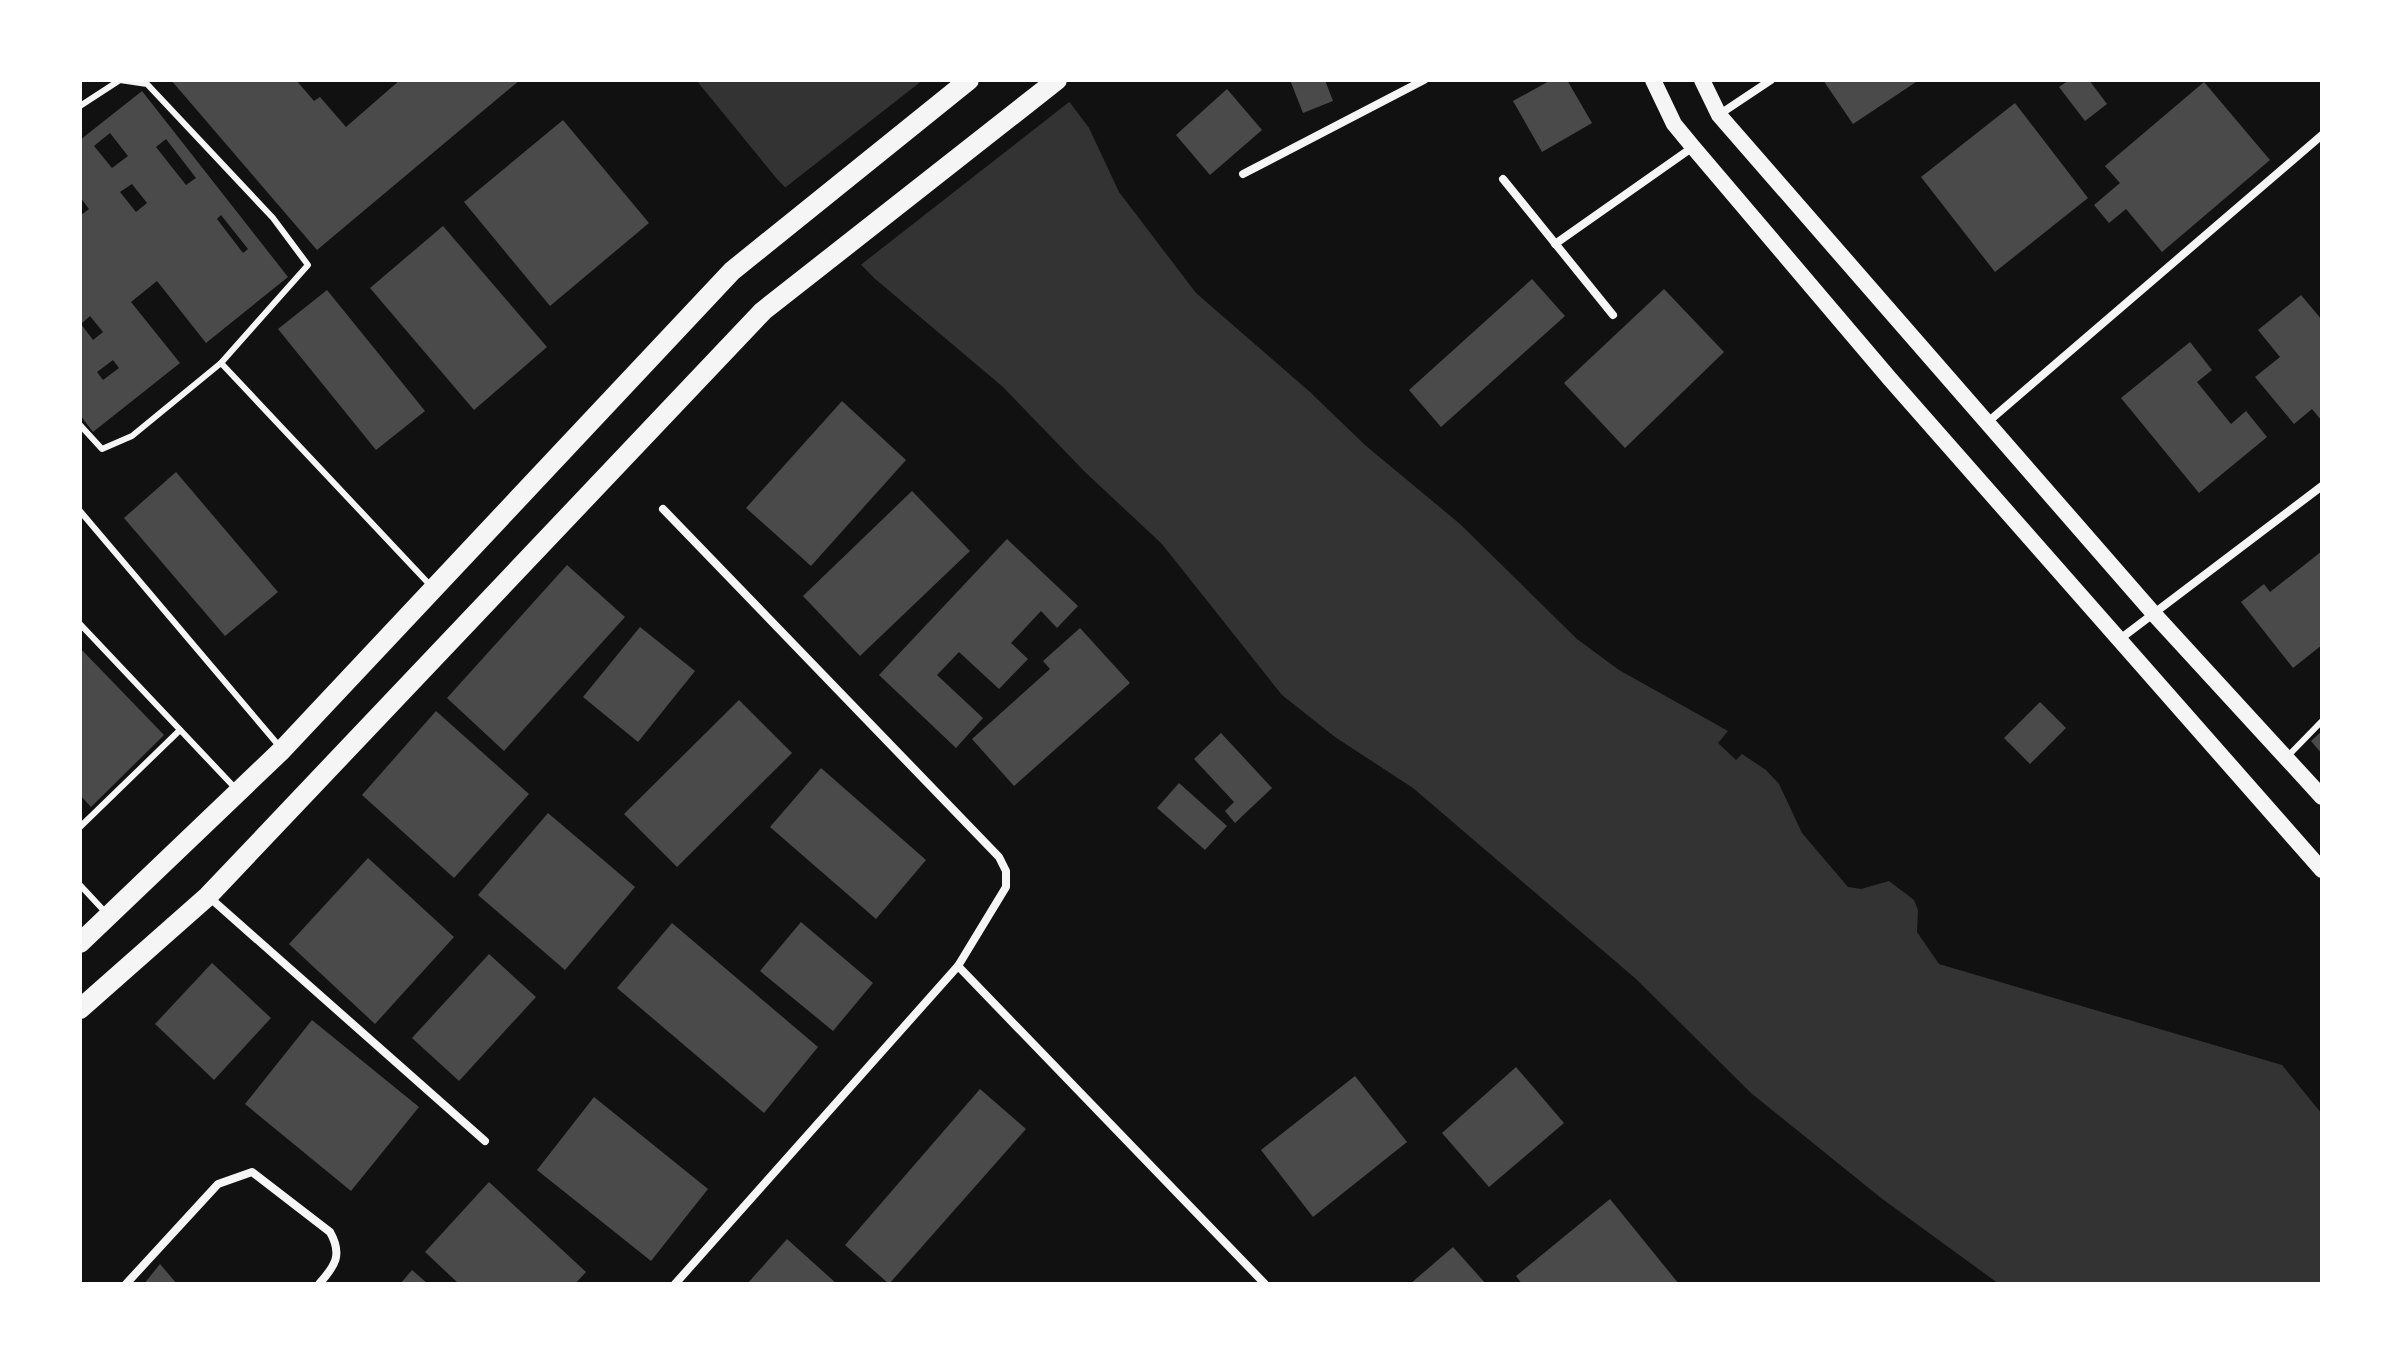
<svg xmlns="http://www.w3.org/2000/svg" width="2402" height="1364" font-family="Mulish,sans-serif">
  <style>
    .water { fill: #333 }
    .pier { fill: #111 }
    .building { fill: #4a4a4a; fill-rule: evenodd }
    .lines { fill: none; stroke-linecap: round; stroke-linejoin: round }
    .service { stroke: #f5f5f5; stroke-width: 6 }
    .minor { stroke: #f5f5f5; stroke-width: 8 }
    .secondary { stroke: #f5f5f5; stroke-width: 16 }
    .primary { stroke: #f5f5f5; stroke-width: 20 }
  </style>
  <rect width="100%" height="100%" fill="#111"/>
  <!-- water -->
  <polygon class="water" points="696,80 1053,80 1089,128 1119,192 1196,293 1310,392 1365,445 1460,524 1577,639 1619,670 1728,731 1718,743 1736,760 1742,754 1766,770 1779,784 1802,833 1848,887 1861,889 1889,881 1914,900 1918,910 1917,932 1939,964 2282,1065 2322,1114 2322,1284 1999,1284 1881,1198 1751,1093 1636,979 1413,788 1335,737 1282,695 1162,544 1085,472 1003,387 874,278 777,179"/>
  <!-- pier -->
  <polygon class="pier" points="923,80 1059,80 1073,99 858,267 782,190"/>
  <!-- building -->
  <g class="building">
    <polygon points="171,80 296,80 314,101 320,97 346,127 400,80 520,80 317,250"/>
    <polygon points="1290,80 1325,80 1333,101 1303,113"/>
    <polygon points="1551,80 1567,80 1592,123 1542,152 1513,101"/>
    <polygon points="1823,80 1919,80 1853,124"/>
    <polygon points="2069,80 2089,80 2107,104 2085,121 2059,87"/>
    <polygon points="2204,82 2270,160 2162,252 2126,209 2109,223 2094,205 2120,183 2105,166"/>
    <polygon points="1227,89 1262,130 1210,175 1176,135"/>
    <path d="M142,91l146,186 -82,66 -49,-62 -26,21 49,61 -87,69 -13,-17v-199l9,-7 -9,-12v-57zM110,133l18,23 -16,12 -18,-22zM166,139l30,39 -10,7 -30,-38zM132,184l15,19 -11,9 -16,-20zM221,215l27,34 -5,4 -26,-34zM90,316l13,16 -10,8 -12,-16zM113,360l6,8 -16,12 -6,-8z"/>
    <polygon points="2015,103 2088,198 1995,272 1921,177"/>
    <polygon points="563,120 649,223 550,306 464,202"/>
    <polygon points="443,226 547,347 474,410 370,288"/>
    <polygon points="1532,279 1565,316 1441,427 1409,390"/>
    <polygon points="1664,289 1724,352 1625,448 1564,383"/>
    <polygon points="327,290 425,411 376,450 278,329"/>
    <polygon points="2301,295 2322,320 2322,421 2312,409 2294,424 2255,377 2280,357 2258,330"/>
    <polygon points="2190,342 2212,370 2197,382 2231,424 2246,411 2267,437 2199,493 2121,398"/>
    <polygon points="842,401 906,460 811,566 746,508"/>
    <polygon points="176,472 278,592 225,636 124,518"/>
    <polygon points="912,491 970,551 860,656 803,596"/>
    <polygon points="1007,539 1078,606 1057,628 1041,611 1011,643 1028,659 999,689 959,652 937,675 983,718 956,748 879,675"/>
    <polygon points="2322,551 2322,645 2293,668 2241,602 2264,584 2270,592"/>
    <polygon points="567,565 625,617 504,751 447,698"/>
    <polygon points="640,627 695,671 638,742 583,697"/>
    <polygon points="1080,628 1130,683 1014,786 972,739 1050,669 1043,661"/>
    <polygon points="80,648 164,735 91,807 80,795"/>
    <polygon points="739,700 792,753 677,867 624,814"/>
    <polygon points="2040,702 2066,728 2030,764 2004,738"/>
    <polygon points="436,711 529,794 454,878 362,795"/>
    <polygon points="2322,731 2322,754 2311,741"/>
    <polygon points="1221,733 1272,788 1235,823 1225,811 1234,802 1194,759"/>
    <polygon points="821,768 926,860 876,919 770,827"/>
    <polygon points="1179,783 1227,826 1205,850 1157,808"/>
    <polygon points="548,813 635,887 565,970 478,895"/>
    <polygon points="368,858 454,937 375,1024 289,944"/>
    <polygon points="801,922 873,983 833,1031 760,971"/>
    <polygon points="672,923 818,1047 764,1113 617,988"/>
    <polygon points="489,954 536,997 459,1081 412,1038"/>
    <polygon points="212,963 271,1018 214,1080 155,1024"/>
    <polygon points="312,1020 419,1107 351,1191 245,1104"/>
    <polygon points="1516,1067 1564,1123 1489,1187 1442,1133"/>
    <polygon points="1355,1076 1407,1142 1313,1217 1261,1150"/>
    <polygon points="980,1089 1026,1129 889,1284 845,1245"/>
    <polygon points="594,1097 708,1189 651,1261 537,1170"/>
    <polygon points="489,1182 586,1272 575,1284 459,1284 425,1252"/>
    <polygon points="1610,1199 1679,1284 1522,1284 1516,1276"/>
    <polygon points="787,1239 837,1284 747,1284"/>
    <polygon points="1453,1247 1486,1284 1410,1284"/>
    <polygon points="160,1264 177,1284 144,1284"/>
    <polygon points="412,1270 428,1284 400,1284"/>
  </g>
  <g class="lines">
    <!-- service -->
    <g class="service">
      <polyline points="80,106 120,80 147,84 273,218 308,265 221,363"/>
      <polyline points="80,425 102,449 132,436 221,363 430,585"/>
      <polyline points="80,511 280,747"/>
      <polyline points="80,624 237,790"/>
      <polyline points="2287,757 2322,721"/>
      <polyline points="80,827 180,730"/>
      <polyline points="80,885 107,914"/>
    </g>
    <!-- minor -->
    <g class="minor">
      <polyline points="1720,114 1771,80"/>
      <polyline points="1243,174 1424,80"/>
      <polyline points="1503,179 1613,315"/>
      <polyline points="1555,244 1693,147"/>
      <polyline points="1989,421 2322,135"/>
      <polyline points="663,509 999,857 1006,871 1006,887 958,966 675,1284"/>
      <polyline points="2120,639 2322,486"/>
      <polyline points="209,897 485,1141"/>
      <polyline points="958,966 1265,1284"/>
      <path d="M126,1284l92,-100 34,-12 78,60c13,23 5,34 -11,52"/>
    </g>
    <!-- secondary -->
    <g class="secondary">
      <polyline points="1653,80 1674,124 1693,147 1890,379 2322,870"/>
      <polyline points="1702,80 1719,115 2154,614 2322,797"/>
    </g>
    <!-- primary -->
    <g class="primary">
      <polyline points="80,943 282,750 732,271 969,80"/>
      <polyline points="80,1009 208,896 763,311 1057,80"/>
    </g>
  </g>
  <!-- border -->
  <rect width="2402" height="1364" fill="none" stroke="#ffffff" stroke-width="164"/>
</svg>
